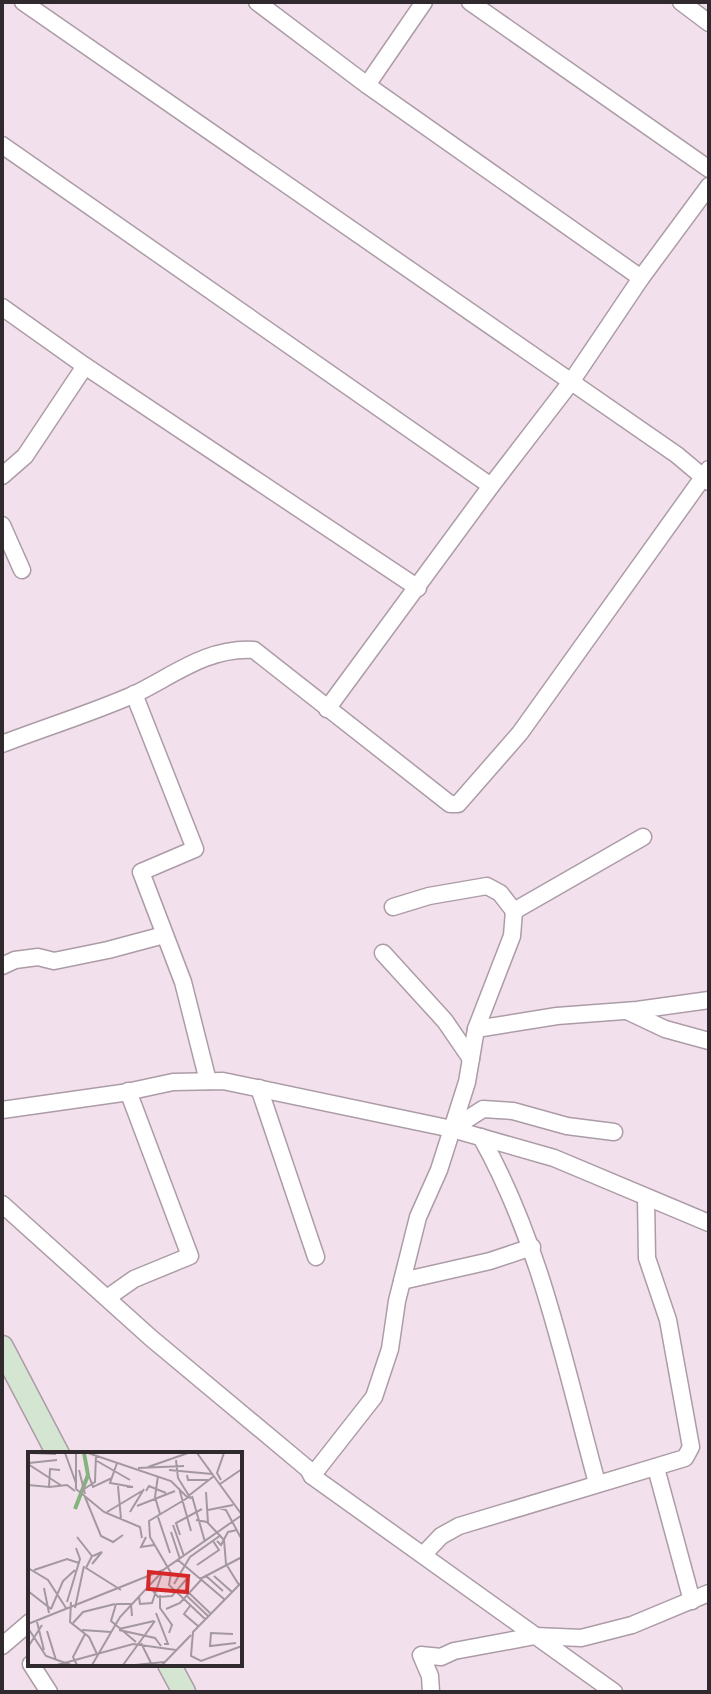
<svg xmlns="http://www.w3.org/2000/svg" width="711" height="1694" font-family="'Nunito Sans',sans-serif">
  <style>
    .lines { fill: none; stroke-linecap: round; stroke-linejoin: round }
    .street-casing { stroke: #ac9ca7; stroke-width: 19 }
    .secondary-casing { stroke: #ac9ca7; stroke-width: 25 }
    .street { stroke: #fff; stroke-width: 16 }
    .secondary { stroke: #d4e5d2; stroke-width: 22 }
    .inset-river { fill: none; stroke: #83b57b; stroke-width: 4 }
    .inset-road { fill: none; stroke: #a498a0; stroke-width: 2 }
    .view { fill: #d62828; fill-opacity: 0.15; stroke: #d62828; stroke-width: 4 }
    .inset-edge { fill: none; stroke: #302a2e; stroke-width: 4 }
  </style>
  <rect width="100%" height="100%" fill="#f2e1ec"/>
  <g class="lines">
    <!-- street casing -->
    <g class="street-casing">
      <g id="street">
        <polyline points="23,2 677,455 709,482"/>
        <polyline points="257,2 367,85 641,278"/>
        <polyline points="470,2 709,169"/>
        <polyline points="681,2 709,23"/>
        <polyline points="367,85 424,2"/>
        <polyline points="2,145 491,486"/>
        <polyline points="2,307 85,366 418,588"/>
        <polyline points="2,476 25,456 85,366"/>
        <polyline points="2,525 22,570"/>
        <polyline points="134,694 195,849 141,872 183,982 208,1081"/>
        <polyline points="327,709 491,486 571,382 641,278 709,186"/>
        <path d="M2,744c44,-17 90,-31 133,-50 39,-19 73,-47 119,-44l196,154h8l62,-71 189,-264"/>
        <polyline points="393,907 429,896 487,886 500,893 514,911"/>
        <polyline points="383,953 445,1021 471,1059"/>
        <polyline points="2,966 15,960 38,957 54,961 108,950 164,935"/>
        <polyline points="629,1012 665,1029 709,1041"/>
        <polyline points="476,1029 557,1016 637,1010 709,1000"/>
        <polyline points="259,1088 316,1257"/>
        <polyline points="2,1110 122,1093 173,1082 223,1081 452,1129 554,1158 709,1223"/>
        <polyline points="452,1129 483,1109 513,1111 567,1126 614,1132"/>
        <path d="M481,1137c60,107 84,229 116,346"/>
        <polyline points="2,1204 151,1338 308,1469 312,1476 614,1692"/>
        <polyline points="402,1281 490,1261 532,1247"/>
        <polyline points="107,1298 134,1279 190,1256 128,1091"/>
        <polyline points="656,1468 692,1601"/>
        <polyline points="312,1476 374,1397 390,1349 397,1301 418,1217 439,1170 467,1082 476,1029 512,936 514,911 643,837"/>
        <polyline points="423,1555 441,1536 459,1526 685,1458 691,1447 668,1320 647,1258 646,1198"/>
        <polyline points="2,1646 30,1622"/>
        <polyline points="31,1664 49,1692"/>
        <polyline points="431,1692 430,1676 421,1655 441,1657 454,1651 535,1636 581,1638 632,1625 709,1593"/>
      </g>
    </g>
    <!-- secondary casing -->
    <g class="secondary-casing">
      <g id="secondary">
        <polyline points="2,1347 58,1454"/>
        <polyline points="169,1664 184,1692"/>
      </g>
    </g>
    <!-- street -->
    <use href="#street" class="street"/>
    <!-- secondary -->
    <use href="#secondary" class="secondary"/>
  </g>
  <!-- overview -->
  <g transform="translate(28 1452)">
    <rect width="214" height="214" fill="#f2e1ec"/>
    <path class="inset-river" d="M47,57l13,-34 -4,-22"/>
    <path class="inset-road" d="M3,1l25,1M37,1l11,30M48,1v36M60,1l83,28 16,16 27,-21M169,1l45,62M148,8l2,18 13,21M69,9l33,19M1,11l28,-3M89,11l-7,20 23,4h-6M0,12l34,22M120,15l40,-14M110,16l46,-2M51,18l6,24M141,18l43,4M159,23l1,5h20M61,24l4,11 19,-9M130,24l-3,21 5,17M193,28l-4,-7 7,-20M192,32l22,-15M0,33l21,2 1,-18 10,1M90,34l3,33M21,35l18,-2 8,6M151,36l12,43M48,37l28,23 36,15 2,11M53,39l14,-9 1,-27M118,39l3,-5 17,7M178,40l2,31M164,44l13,46M57,45l16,39 12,6 10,-7M161,45l-40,24 1,16 21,36 -2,12 36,34M109,54l38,-15M191,56l7,2 16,30M180,58l25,-5M79,60l35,-21M102,60l14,-23M130,65l12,36M168,68l11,2 17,18 2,24 13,21M145,73l11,31M143,80l9,27M152,83l-4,-12 26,-14M49,85l15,19 -6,12 35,22M118,85l-5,10 13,-2M189,89l4,4 7,-13 9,-2M150,108l46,39M64,112l10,-12 -9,4M169,113l22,-15 -6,-9M0,116l20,12 18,28M6,118l33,-11 12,4M177,123l18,16M186,124l18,16M172,127l42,-22M214,130l-49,50 -2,24 10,5 41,-15M146,132l16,-27 31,-22M16,136l5,25M0,139l23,18M125,139l5,6 14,-1 18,-21M160,140l22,21M132,143v13l12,17 -3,8M159,144l21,20M111,145l1,7 12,-1 10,-30M39,150l13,-43 -4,-11M43,150l-1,20 19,15 8,17M88,152l-5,17 25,21M88,152h15l1,12M162,154l-6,8 14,12M47,156l9,-42M23,157l12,-28 12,-11M138,157l14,-6 21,-23M128,161l12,31h-4M9,170l7,28M45,171l10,-11 32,-8M0,172l135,-54 79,-55M0,176l18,28 25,9M91,177l35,-8M54,178l29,2M91,178l36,8 6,8M19,179l9,29M205,182l-22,-1 -1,13 26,-3M113,191l11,22M0,195l14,-22M29,213l76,-21 43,6M49,213l-4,-8 12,-23M64,213l28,-48 40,-43M95,213l32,-44M107,213l29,-3M134,213l29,-30"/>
    <path class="view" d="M121,120l39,4 -1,16 -39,-3z"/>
    <rect width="214" height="214" class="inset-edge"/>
  </g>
  <!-- border -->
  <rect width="711" height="1694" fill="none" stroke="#302a2e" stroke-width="8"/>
</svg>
